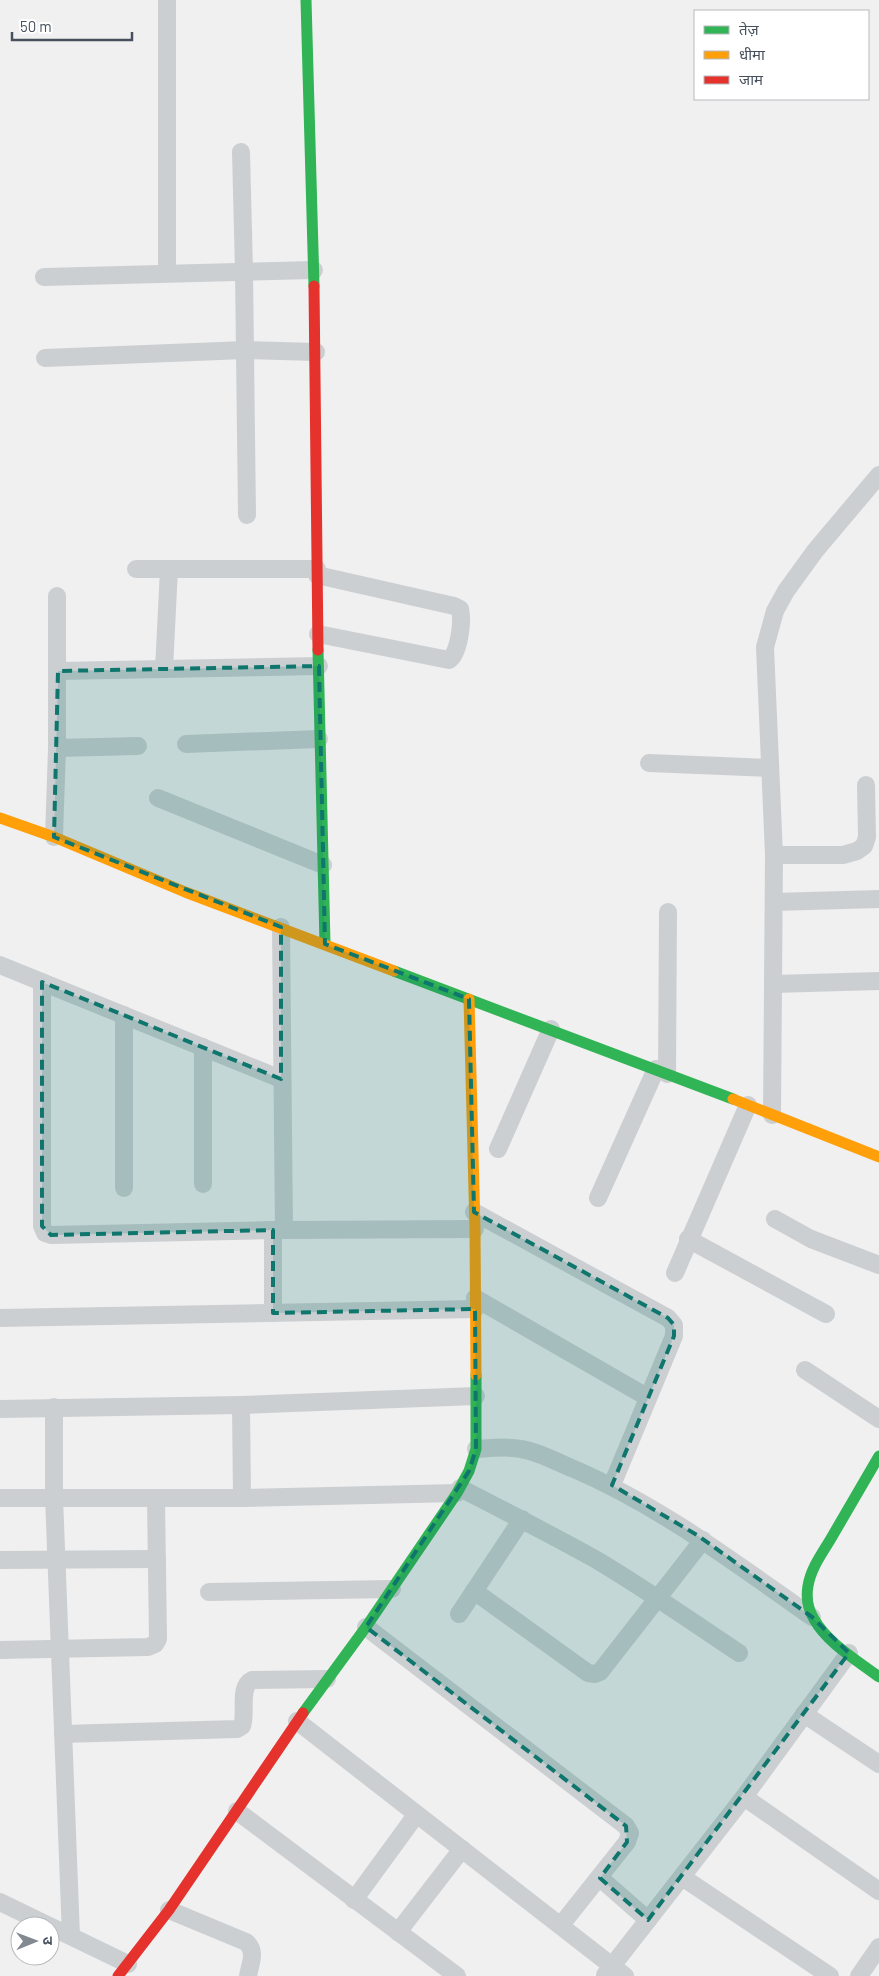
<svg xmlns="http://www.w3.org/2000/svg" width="879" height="1976" font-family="Barlow,'Noto Sans Devanagari',sans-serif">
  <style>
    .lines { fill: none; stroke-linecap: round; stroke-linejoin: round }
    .street { stroke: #cccfd1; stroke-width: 18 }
    .fast { stroke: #30b455; stroke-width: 11 }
    .slow { stroke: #ff9f0a; stroke-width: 11 }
    .jam { stroke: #e5322d; stroke-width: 11 }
    .marked { fill: #0f766e; fill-opacity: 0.2; stroke: #0f766e; stroke-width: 4; stroke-dasharray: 10 6; stroke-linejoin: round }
  </style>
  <rect width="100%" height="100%" fill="#f1f0f0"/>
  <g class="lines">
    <!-- street -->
    <g class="street">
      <polyline points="241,152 244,271 247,515"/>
      <polyline points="167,273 167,0"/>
      <polyline points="44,277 314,270"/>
      <polyline points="45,358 245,350 316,352"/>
      <polyline points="136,569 317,569"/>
      <path d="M317,575l137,31 6,3c3,12 -1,45 -11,51l-131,-26"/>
      <polyline points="164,669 169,569"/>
      <polyline points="58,671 319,666"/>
      <polyline points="186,744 319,739"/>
      <polyline points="57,748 138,746"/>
      <polyline points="649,763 770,768"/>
      <polyline points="158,798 323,865"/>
      <polyline points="54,837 57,748 57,596"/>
      <polyline points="774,855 843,855 857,851 864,846 867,837 866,785"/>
      <polyline points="774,902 879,899"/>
      <polyline points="281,927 284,1230 475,1229"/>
      <polyline points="0,965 281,1079"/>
      <polyline points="42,982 42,1226 45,1233 51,1235 273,1230"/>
      <polyline points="774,984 879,981"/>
      <polyline points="124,1015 124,1188"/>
      <polyline points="667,1074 668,912"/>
      <polyline points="772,1115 774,855 765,647 775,611 786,591 815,551 879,475"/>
      <polyline points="498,1149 551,1029"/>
      <polyline points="203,1184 203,1047"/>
      <polyline points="598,1198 656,1069"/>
      <polyline points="474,1212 668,1318 674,1325 674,1336 612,1485"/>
      <polyline points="775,1219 811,1239 879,1265"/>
      <polyline points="688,1239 826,1314"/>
      <polyline points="675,1273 748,1105"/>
      <polyline points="475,1298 647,1397"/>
      <polyline points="273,1313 273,1230 284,1230"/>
      <polyline points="0,1318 475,1309"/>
      <polyline points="805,1370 879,1419"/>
      <polyline points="241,1405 242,1498"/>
      <polyline points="54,1407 54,1497 71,1936"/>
      <polyline points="0,1409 241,1405 476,1396"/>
      <path d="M476,1449c15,-1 30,-3 45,0 18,3 36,13 53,20 86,37 161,94 238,148"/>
      <path d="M460,1488c45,23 90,46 135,71 49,29 96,62 144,94"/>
      <polyline points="0,1498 242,1498 457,1493"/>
      <polyline points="0,1560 157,1559"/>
      <polyline points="474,1591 588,1673 595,1674 600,1672 703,1540"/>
      <polyline points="209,1592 392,1589"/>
      <polyline points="459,1614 522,1519"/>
      <polyline points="366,1627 626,1826 630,1833 627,1842 561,1925"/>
      <polyline points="0,1650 148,1647 155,1644 158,1639 156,1499"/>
      <polyline points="804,1714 879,1764"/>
      <polyline points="297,1721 625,1976"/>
      <path d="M63,1734l174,-5 5,-3c5,-13 -4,-39 10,-46l75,-1"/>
      <polyline points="744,1797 879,1891"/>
      <polyline points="237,1811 457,1976"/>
      <polyline points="682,1877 830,1976"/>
      <polyline points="600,1878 648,1920"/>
      <polyline points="354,1900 416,1815"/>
      <polyline points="0,1902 128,1964"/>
      <path d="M169,1910l77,32c11,9 4,22 2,34"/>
      <polyline points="398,1932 462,1849"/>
      <polyline points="605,1975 744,1797 849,1653"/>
      <polyline points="859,1976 879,1947"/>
    </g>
    <!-- fast -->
    <g class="fast">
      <polyline points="306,0 314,286"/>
      <polyline points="318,650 325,944"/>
      <polyline points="394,971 733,1099"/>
      <path d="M879,1456c-15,26 -31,53 -46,79 -9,16 -22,32 -25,51 -2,11 0,23 6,33 14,25 43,41 65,58"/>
      <polyline points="303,1713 366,1627 457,1493 469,1471 476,1449 476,1375"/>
    </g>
    <!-- slow -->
    <g class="slow">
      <polyline points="0,818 54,837 185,892 394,971"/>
      <polyline points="469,999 475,1229 476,1375"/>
      <polyline points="733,1099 879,1157"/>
    </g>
    <!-- jam -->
    <g class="jam">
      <polyline points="314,286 318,650"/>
      <polyline points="118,1976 169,1910 303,1713"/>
    </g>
  </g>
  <!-- marked area -->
  <path class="marked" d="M319,666l6,278 144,55 5,213 194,106 6,7v11l-62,149 85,50 115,82 37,36 -201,267 -48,-42 27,-36 -1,-16 -260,-199 103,-156 7,-22 -1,-140 -202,4v-83l-222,5 -9,-9v-244l239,97v-152l-227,-90 4,-166z"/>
  <!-- legend -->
  <rect x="694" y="10" width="175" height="90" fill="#ffffff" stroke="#b5b9be"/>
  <rect x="704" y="26" width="25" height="8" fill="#30b455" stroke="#b5b9be"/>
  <text x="739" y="35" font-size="15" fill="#47515d">तेज़</text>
  <rect x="704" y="51" width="25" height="8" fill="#ff9f0a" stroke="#b5b9be"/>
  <text x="739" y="60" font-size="15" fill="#47515d">धीमा</text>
  <rect x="704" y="76" width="25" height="8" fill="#e5322d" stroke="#b5b9be"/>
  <text x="739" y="85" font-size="15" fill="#47515d">जाम</text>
  <!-- north arrow -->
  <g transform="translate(35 1941) rotate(89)"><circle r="24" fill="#ffffff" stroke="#b5b9be"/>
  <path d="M0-4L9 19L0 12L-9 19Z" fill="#828990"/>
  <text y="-8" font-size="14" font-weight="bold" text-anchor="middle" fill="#47515d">उ</text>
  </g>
  <!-- scale -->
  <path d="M12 32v8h120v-8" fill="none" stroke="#47515d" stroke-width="2.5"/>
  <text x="20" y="32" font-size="15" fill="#47515d" stroke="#ffffff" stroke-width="4" paint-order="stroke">50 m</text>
</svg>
